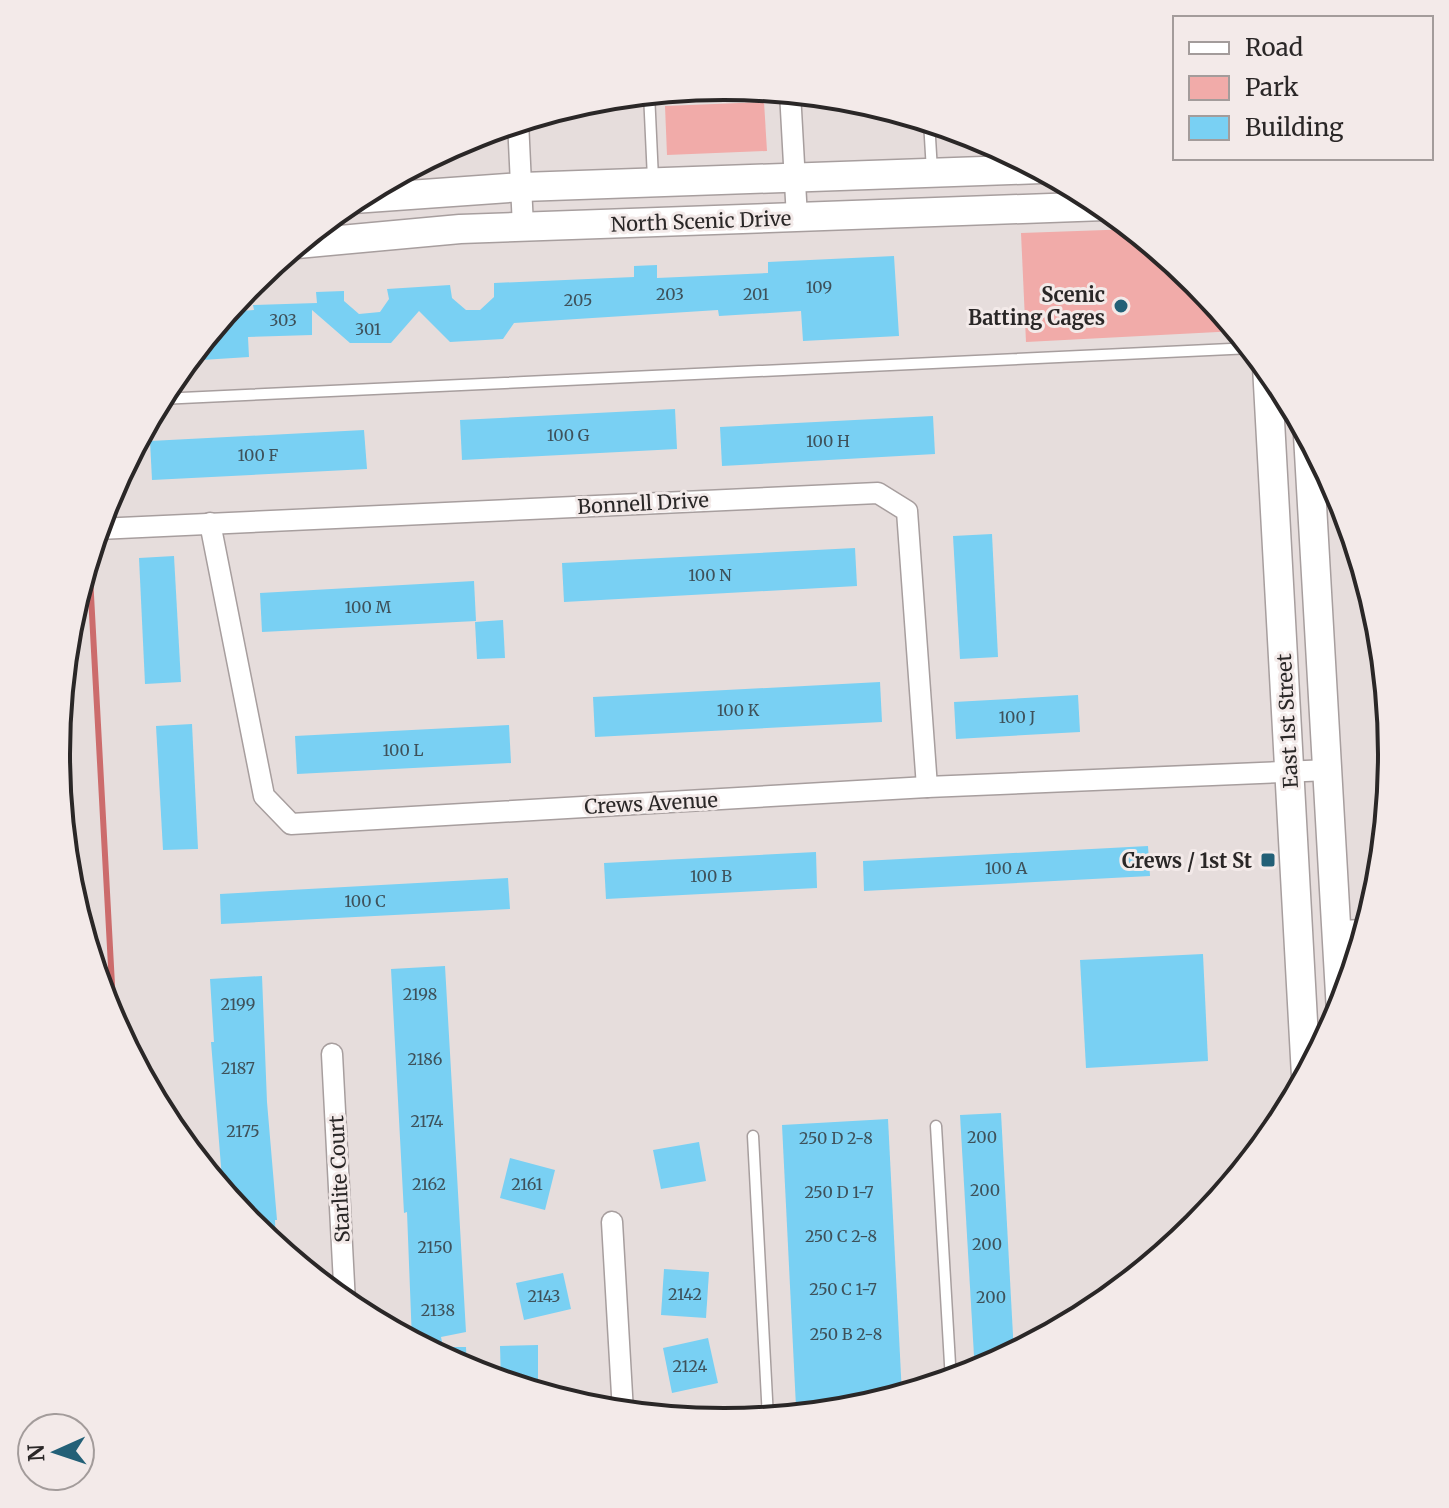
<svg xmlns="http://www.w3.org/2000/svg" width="1449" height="1508" font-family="Merriweather,serif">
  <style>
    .green { fill: #f1aba9 }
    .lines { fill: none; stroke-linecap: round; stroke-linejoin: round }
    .stream { stroke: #cc6c6c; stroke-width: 6 }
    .building { fill: #79d0f3 }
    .service-casing { stroke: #a79e9e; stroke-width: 13 }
    .minor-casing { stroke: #a79e9e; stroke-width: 23 }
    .secondary-casing { stroke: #a79e9e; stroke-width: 31 }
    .service { stroke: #fff; stroke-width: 10 }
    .minor { stroke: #fff; stroke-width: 20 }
    .secondary { stroke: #fff; stroke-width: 28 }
    .poi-dot { fill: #236077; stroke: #f3eae9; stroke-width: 3 }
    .labels { text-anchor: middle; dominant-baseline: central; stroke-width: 6; stroke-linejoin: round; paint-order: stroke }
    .number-label { font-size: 16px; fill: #3e515a }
    .street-label { font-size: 20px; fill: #2a2727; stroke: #f3eae9 }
    .poi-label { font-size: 20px; font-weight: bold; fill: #2a2727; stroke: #f3eae9; text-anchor: end }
    .rim { fill: none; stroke: #2a2727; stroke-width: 4 }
  </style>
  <rect width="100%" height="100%" fill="#e6dddc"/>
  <!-- green -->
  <g class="green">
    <polygon points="764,102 767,151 667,155 665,106"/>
    <polygon points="1134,229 1198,282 1237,331 1026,342 1021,233"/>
  </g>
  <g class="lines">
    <!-- stream -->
    <polyline class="stream" points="89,558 114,1022"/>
  </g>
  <!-- building -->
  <g class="building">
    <polygon points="894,256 899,336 803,341 801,311 719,316 718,310 514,323 503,339 450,342 419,311 391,343 350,343 312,310 312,335 248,337 249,357 186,361 227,312 254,310 253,305 317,303 316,292 344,291 344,301 359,314 380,312 389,299 387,289 450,285 452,298 466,310 480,310 494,297 494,283 634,277 634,266 657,265 657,278 768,273 768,262"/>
    <polygon points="675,409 677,449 462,460 460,420"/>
    <polygon points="933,416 935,454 722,466 720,427"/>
    <polygon points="364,430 367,469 152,480 150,441"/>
    <polygon points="992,534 998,657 960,659 953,536"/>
    <polygon points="855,548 857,586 564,602 562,563"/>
    <polygon points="174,556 181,682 145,684 139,558"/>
    <polygon points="474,581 476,621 262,632 260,593"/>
    <polygon points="503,620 505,658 477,659 475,622"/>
    <polygon points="880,682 882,722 595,737 593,697"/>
    <polygon points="1078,695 1080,732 956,739 954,702"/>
    <polygon points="192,724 198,849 163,850 156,726"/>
    <polygon points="509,725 511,763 297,774 295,736"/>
    <polygon points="1148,846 1150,876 864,891 863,861"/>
    <polygon points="816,852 817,888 606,899 604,863"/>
    <polygon points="508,878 510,909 221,924 220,894"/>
    <polygon points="1203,954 1208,1061 1086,1068 1080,960"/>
    <polygon points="445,966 466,1332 441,1337 443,1347 466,1347 467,1371 412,1341 407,1212 404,1213 391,969"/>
    <polygon points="262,976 267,1102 277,1220 275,1220 276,1246 251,1226 223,1191 211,1042 214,1042 210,979"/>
    <polygon points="1001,1113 1014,1354 975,1373 960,1115"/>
    <polygon points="888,1119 902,1395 878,1403 796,1407 782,1125"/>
    <polygon points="699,1142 706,1181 661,1189 653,1150"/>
    <polygon points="510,1158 555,1170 545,1210 500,1198"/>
    <polygon points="664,1269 709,1272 706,1318 661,1315"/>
    <polygon points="563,1273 571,1309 524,1320 516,1283"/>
    <polygon points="708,1338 718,1383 672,1393 663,1348"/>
    <polygon points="538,1345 538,1384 501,1381 500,1346"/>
  </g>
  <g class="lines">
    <!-- service casing -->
    <g class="service-casing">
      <g id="service">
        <polyline points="649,93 653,179"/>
        <polyline points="929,121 932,171"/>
        <polyline points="160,399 1252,348"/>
        <polyline points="936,1126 951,1381"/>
        <polyline points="753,1136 768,1418"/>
      </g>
    </g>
    <!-- minor casing -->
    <g class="minor-casing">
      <g id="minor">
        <polyline points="790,92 797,218"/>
        <polyline points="518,121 523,227"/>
        <polyline points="210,523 264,796 291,824 927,787 1329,770"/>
        <polyline points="98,529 878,493 907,511 927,787"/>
        <polyline points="1336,931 1366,930"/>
        <polyline points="332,1054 345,1303"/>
        <polyline points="612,1222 623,1412"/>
      </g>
    </g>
    <!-- secondary casing -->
    <g class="secondary-casing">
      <g id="secondary">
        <polyline points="353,199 522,187 1041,169"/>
        <polyline points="297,244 460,229 1105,206"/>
        <polyline points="1267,366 1306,1076"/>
        <polyline points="1308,435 1341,1012"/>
      </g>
    </g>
    <!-- service -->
    <use href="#service" class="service"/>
    <!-- minor -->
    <use href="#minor" class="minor"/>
    <!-- secondary -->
    <use href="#secondary" class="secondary"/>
  </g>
  <!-- markers -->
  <g class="poi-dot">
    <circle cx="1121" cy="306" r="8"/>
    <rect x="1260" y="852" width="16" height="16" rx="4"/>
  </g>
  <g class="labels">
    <!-- number labels -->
    <g class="number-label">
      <text x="819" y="287">109</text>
      <text x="670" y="294">203</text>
      <text x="756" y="294">201</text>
      <text x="578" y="300">205</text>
      <text x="283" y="320">303</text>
      <text x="368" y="329">301</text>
      <text x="568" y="435">100 G</text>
      <text x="828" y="441">100 H</text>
      <text x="258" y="455">100 F</text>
      <text x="710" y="575">100 N</text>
      <text x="368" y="607">100 M</text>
      <text x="738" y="710">100 K</text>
      <text x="1017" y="717">100 J</text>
      <text x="403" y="750">100 L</text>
      <text x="1006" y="868">100 A</text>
      <text x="711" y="876">100 B</text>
      <text x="365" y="901">100 C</text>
      <text x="420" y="994">2198</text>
      <text x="238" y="1004">2199</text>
      <text x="425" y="1059">2186</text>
      <text x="238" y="1068">2187</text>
      <text x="427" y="1121">2174</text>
      <text x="243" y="1131">2175</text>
      <text x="982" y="1137">200</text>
      <text x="836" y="1138">250 D 2-8</text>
      <text x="429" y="1184">2162</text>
      <text x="527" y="1184">2161</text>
      <text x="985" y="1190">200</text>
      <text x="839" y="1192">250 D 1-7</text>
      <text x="841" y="1236">250 C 2-8</text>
      <text x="987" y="1244">200</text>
      <text x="435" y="1247">2150</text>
      <text x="843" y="1289">250 C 1-7</text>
      <text x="685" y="1294">2142</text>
      <text x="544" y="1296">2143</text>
      <text x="991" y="1297">200</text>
      <text x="438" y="1310">2138</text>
      <text x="846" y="1334">250 B 2-8</text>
      <text x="690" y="1366">2124</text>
    </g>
    <!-- street labels -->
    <g class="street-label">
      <text transform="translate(701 221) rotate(-2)">North Scenic Drive</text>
      <text transform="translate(643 503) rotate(-3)">Bonnell Drive</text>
      <text transform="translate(1287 721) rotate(-93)">East 1st Street</text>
      <text transform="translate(651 803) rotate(-3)">Crews Avenue</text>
      <text transform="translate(339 1179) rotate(-93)">Starlite Court</text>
    </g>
    <!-- poi labels -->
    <g class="poi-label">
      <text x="1105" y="294">Scenic<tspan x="1105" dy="23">Batting Cages</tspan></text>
      <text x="1252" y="860">Crews / 1st St</text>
    </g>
  </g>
  <!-- crop -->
  <path d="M0 0H1449V1508H0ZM70 754a654 654 0 1 1 1308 0a654 654 0 1 1-1308 0Z" fill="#f3eae9" fill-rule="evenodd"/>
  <path class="rim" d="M70 754a654 654 0 1 1 1308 0a654 654 0 1 1-1308 0Z"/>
  <!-- legend -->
  <rect x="1173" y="16" width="260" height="144" fill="#f3eae9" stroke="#a39c9b" stroke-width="2"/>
  <rect x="1189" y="42" width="40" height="12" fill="#ffffff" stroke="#a39c9b" stroke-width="2"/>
  <text x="1245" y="56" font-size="24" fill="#2a2727">Road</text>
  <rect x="1189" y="76" width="40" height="24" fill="#f1aba9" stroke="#a39c9b" stroke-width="2"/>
  <text x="1245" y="96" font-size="24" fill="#2a2727">Park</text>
  <rect x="1189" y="116" width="40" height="24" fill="#79d0f3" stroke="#a39c9b" stroke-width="2"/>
  <text x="1245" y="136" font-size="24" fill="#2a2727">Building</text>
  <!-- north arrow -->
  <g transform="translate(56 1452) rotate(267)"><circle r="38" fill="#f3eae9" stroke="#a39c9b" stroke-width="2"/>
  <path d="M0-6L14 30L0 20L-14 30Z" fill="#236077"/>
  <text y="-12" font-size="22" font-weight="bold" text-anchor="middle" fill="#2a2727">N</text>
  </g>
</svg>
